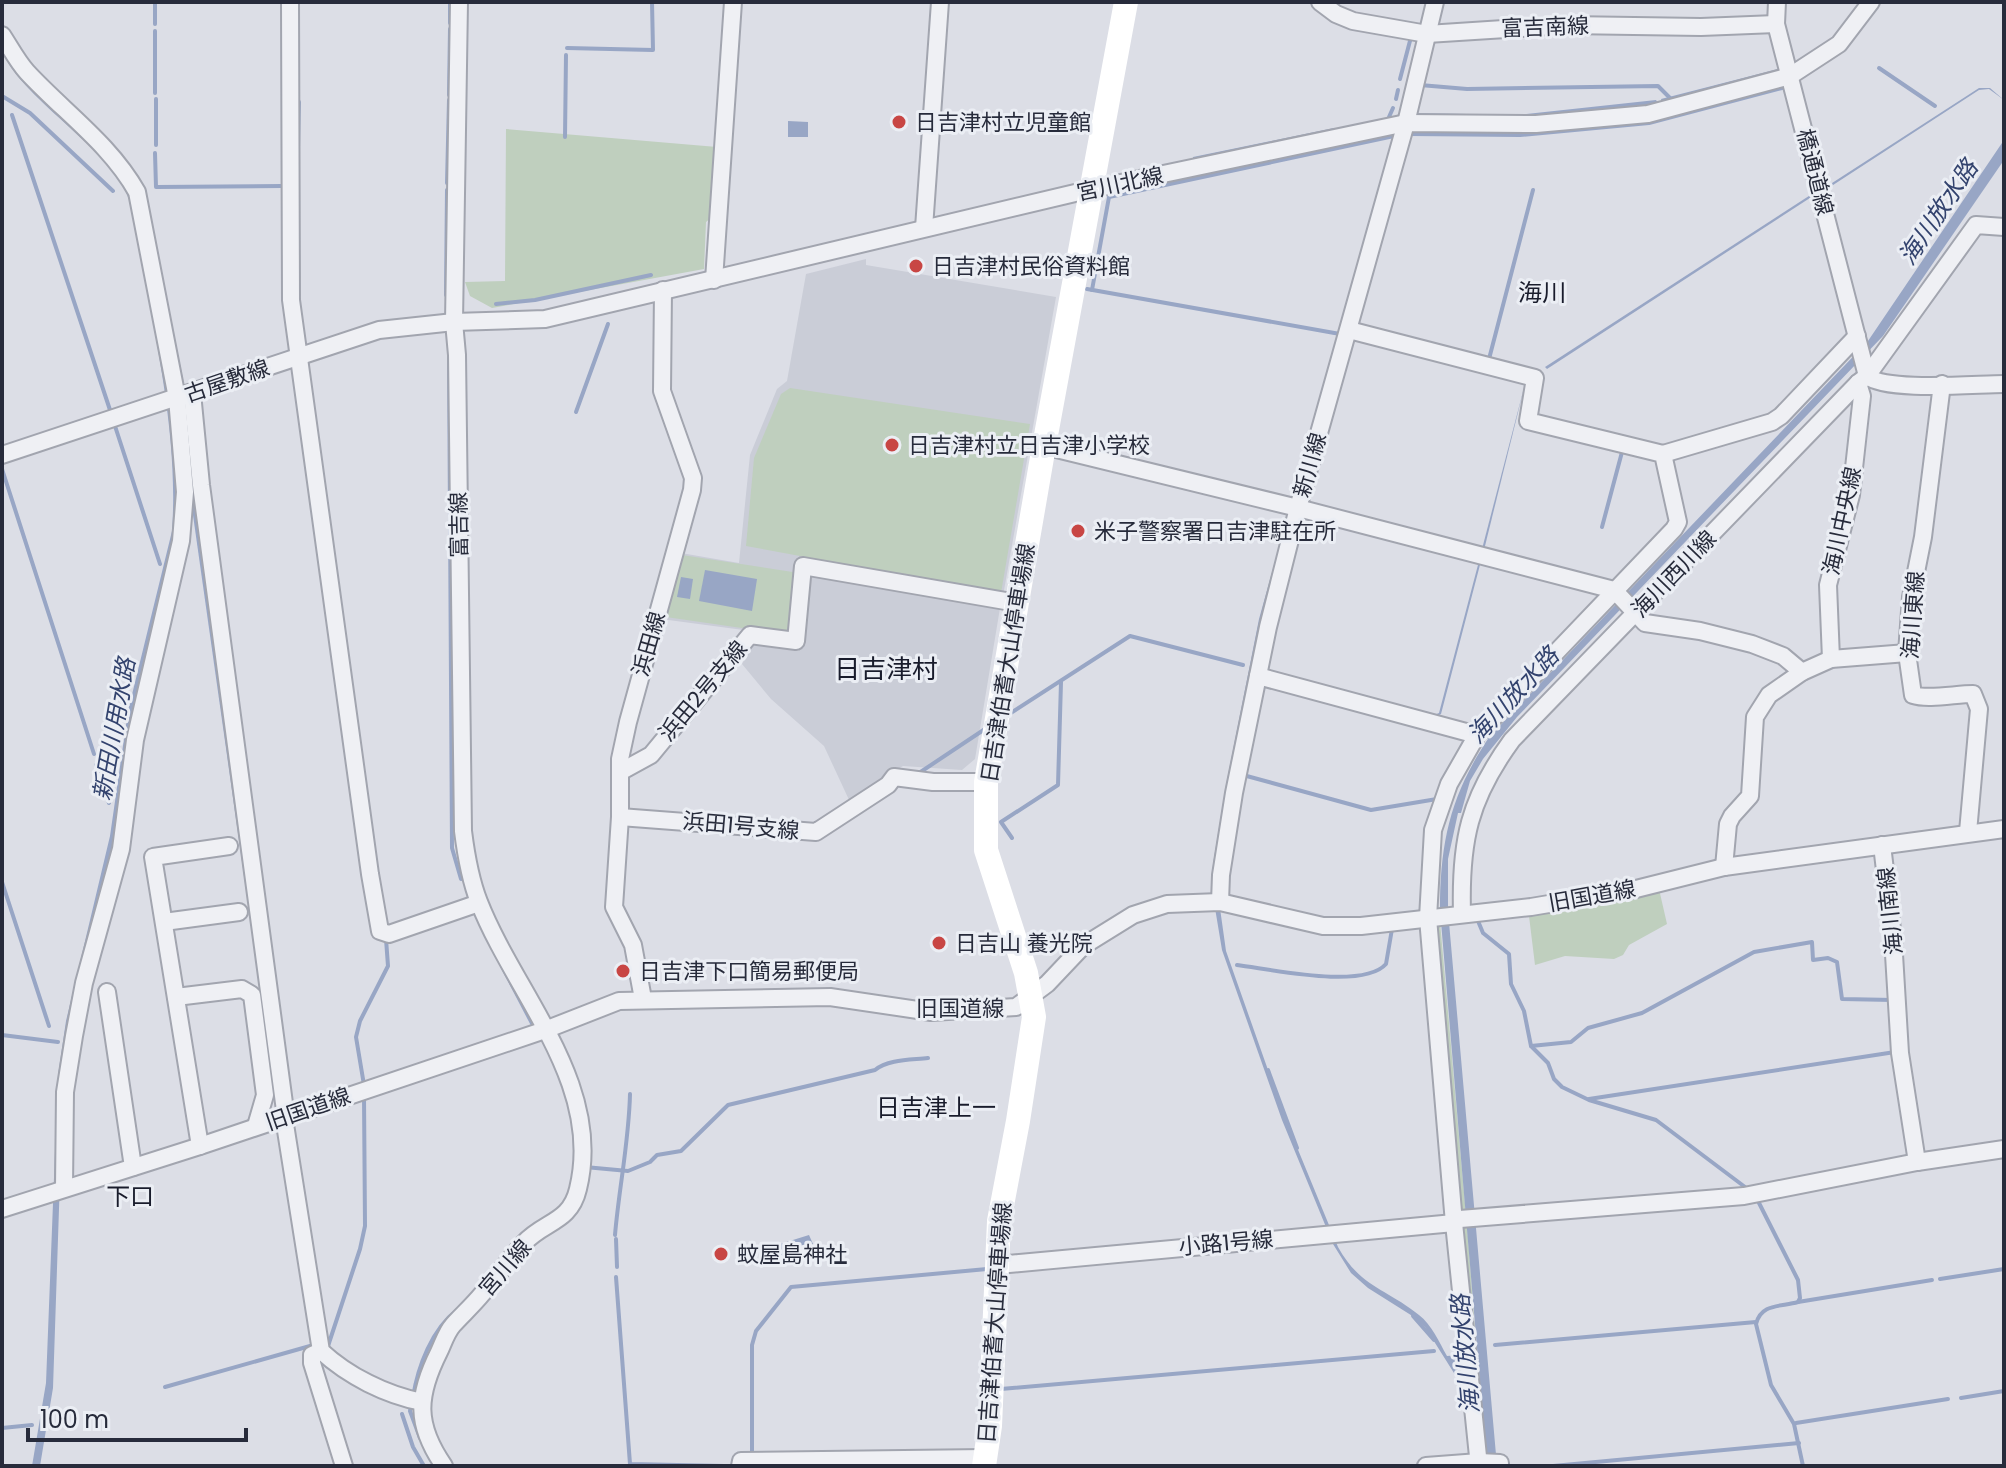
<svg xmlns="http://www.w3.org/2000/svg" width="2006" height="1468" font-family="Poppins,'Noto Sans JP',sans-serif">
  <style>
    .built { fill: #cacdd7 }
    .green { fill: #bfcfbe }
    .water { fill: #98a6c5 }
    .lines { fill: none; stroke-linecap: round; stroke-linejoin: round }
    .stream { stroke: #98a6c5; stroke-width: 4 }
    .minor-casing { stroke: #a2a5af; stroke-width: 20 }
    .minor { stroke: #eff0f4; stroke-width: 16 }
    .secondary { stroke: #fff; stroke-width: 24 }
    .poi-dot { fill: #c84644; stroke: #ebeef4; stroke-width: 3 }
    .labels { text-anchor: middle; dominant-baseline: central; stroke-width: 6; stroke-linejoin: round; paint-order: stroke }
    .street-label { font-size: 22px; fill: #272b3b; stroke: #ebeef4 }
    .poi-label { font-size: 22px; fill: #272b3b; stroke: #ebeef4; text-anchor: start }
    .water-label { font-size: 24px; font-style: italic; fill: #33436e; stroke: #ebeef4 }
    .neighbourhood-label { font-size: 24px; fill: #191c2c; stroke: #ebeef4 }
    .quarter-label { font-size: 26px; fill: #191c2c; stroke: #ebeef4 }
  </style>
  <rect width="100%" height="100%" fill="#dcdee6"/>
  <!-- built -->
  <g class="built">
    <polygon points="866,259 866,265 1056,297 1003,596 802,561 789,636 661,619 681,553 739,563 750,455 777,389 787,381 806,274"/>
    <polygon points="808,574 1000,608 975,759 962,770 903,766 880,779 850,802 824,746 771,699 742,664 753,645 799,651"/>
  </g>
  <!-- green -->
  <g class="green">
    <polygon points="506,129 717,147 712,217 706,222 704,269 492,308 470,296 465,282 505,281"/>
    <polygon points="790,388 1030,424 1001,593 746,546 754,458 781,394"/>
    <polygon points="682,555 799,573 789,635 666,617"/>
    <polygon points="1659,889 1667,924 1629,945 1623,955 1614,959 1565,956 1535,965 1529,916 1554,909"/>
    <polygon points="1440,922 1466,1215 1460,1215 1434,927"/>
    <polygon points="1461,1224 1467,1224 1484,1450"/>
  </g>
  <!-- water -->
  <g class="water">
    <path d="M1427,2h4l-98,365 -116,520 9,64 59,167 53,129c22,40 49,42 81,68 13,10 20,27 28,41l13,-1 9,86 -10,-60 -34,-54 -11,-10 -46,-29 -17,-15 -18,-29 -51,-124 -60,-170 -10,-60 1,-26 13,-79 33,-166 140,-504z"/>
    <path d="M2,44l109,113 20,31 40,204 10,105 -65,342 -22,85 -34,255 -7,209 -13,78h-8l14,-83 12,-308 8,-54 44,-185 18,-125 44,-180c6,-85 -12,-170 -27,-253 -6,-30 -8,-67 -23,-94 -22,-41 -120,-102 -120,-140z"/>
    <polygon points="1778,69 1779,72 1662,102 1661,99"/>
    <polygon points="1979,88 1990,88 2004,100 1989,89 1979,90 1830,187 1829,185"/>
    <polygon points="1656,100 1658,103 1645,105 1517,118 1412,116 1413,113 1518,115"/>
    <polygon points="788,121 808,122 808,137 788,137"/>
    <polygon points="1334,128 1334,131 1193,161 1193,157"/>
    <path d="M2004,140v20l-121,176 -366,381 -34,42 -13,22 -9,32h-3l-10,46v52l49,555h-10l-47,-556c0,-69 11,-117 50,-174l378,-395z"/>
    <polygon points="1812,194 1813,196 1547,369 1545,367"/>
    <polygon points="166,295 185,389 277,1109 162,296"/>
    <polygon points="1526,380 1484,550 1482,549"/>
    <polygon points="1479,561 1481,561 1441,714 1435,717 1268,672 1434,715 1439,713"/>
    <polygon points="705,570 757,579 752,611 699,601"/>
    <polygon points="681,577 693,579 690,599 677,597"/>
    <polygon points="809,1235 813,1244 805,1249 802,1245 795,1250 797,1255 782,1264 780,1244"/>
  </g>
  <g class="lines">
    <!-- stream -->
    <g class="stream">
      <polyline points="155,2 155,24"/>
      <polyline points="450,2 450,23"/>
      <polyline points="155,31 155,93"/>
      <polyline points="567,48 653,50 652,2"/>
      <polyline points="1879,68 1935,106"/>
      <polyline points="1400,79 1411,37"/>
      <polyline points="1420,85 1467,89 1658,86 1670,98"/>
      <polyline points="449,95 450,29"/>
      <polyline points="2,96 30,113 113,191"/>
      <polyline points="156,99 156,145"/>
      <polyline points="1396,99 1398,90"/>
      <polyline points="12,115 111,413"/>
      <polyline points="1389,117 1393,108"/>
      <polyline points="1410,134 1520,135 1649,123 1782,88"/>
      <polyline points="565,137 566,55"/>
      <polyline points="298,147 299,102"/>
      <polyline points="155,153 156,187 282,186"/>
      <polyline points="447,183 449,100"/>
      <polyline points="1087,289 1340,334"/>
      <polyline points="1092,290 1109,197 1394,136"/>
      <polyline points="446,295 447,190"/>
      <polyline points="496,304 535,300 651,275"/>
      <polyline points="449,352 452,848 461,879"/>
      <polyline points="1489,359 1533,190"/>
      <polyline points="576,412 608,324"/>
      <polyline points="114,423 160,564"/>
      <polyline points="2,469 94,754"/>
      <polyline points="1602,527 1622,452 1626,452"/>
      <polyline points="1006,716 1130,636 1243,665"/>
      <polyline points="96,765 109,803"/>
      <polyline points="916,775 985,729"/>
      <polyline points="1243,775 1371,810 1437,799"/>
      <polyline points="1012,838 1001,822 1058,785 1061,682"/>
      <polyline points="2,882 49,1026"/>
      <polyline points="1471,921 1478,921 1483,933 1509,954 1511,984 1524,1011 1531,1046 1548,1063 1554,1079 1562,1087 1589,1100 1656,1120 1745,1187"/>
      <path d="M1237,965c33,4 126,25 149,-1l6,-35"/>
      <polyline points="502,966 535,1029"/>
      <polyline points="2,1035 58,1042"/>
      <polyline points="1531,1046 1571,1042 1588,1028 1642,1013 1754,952 1812,942 1813,960 1828,958 1837,962 1842,999 1893,1000"/>
      <polyline points="1268,1070 1297,1148"/>
      <polyline points="364,1085 356,1037 360,1021 388,966 386,939"/>
      <polyline points="1589,1099 1895,1052 1894,1049"/>
      <path d="M585,1167l43,4 22,-9 7,-7 24,-4 47,-46 147,-35c13,-11 37,-10 53,-12"/>
      <path d="M1758,1201l40,79 2,18 -2,4c-17,5 -37,1 -42,22l15,61 23,39 9,42"/>
      <path d="M615,1235c4,-47 14,-94 15,-141"/>
      <polyline points="616,1239 617,1267"/>
      <polyline points="616,1277 630,1464 724,1466"/>
      <polyline points="1940,1279 2004,1269"/>
      <polyline points="1798,1302 1932,1280"/>
      <polyline points="1413,1316 1434,1340"/>
      <polyline points="1495,1345 1756,1322"/>
      <polyline points="328,1346 360,1249 365,1226 364,1096"/>
      <polyline points="165,1387 310,1346"/>
      <polyline points="1001,1389 1434,1351"/>
      <path d="M413,1397c5,-31 19,-68 44,-87"/>
      <polyline points="1961,1398 2004,1391"/>
      <polyline points="411,1405 410,1411 420,1438"/>
      <polyline points="402,1414 413,1447 424,1466"/>
      <polyline points="1796,1423 1948,1399"/>
      <polyline points="2,1428 32,1425"/>
      <polyline points="752,1455 752,1345 756,1331 791,1287 987,1269"/>
      <polyline points="1553,1466 1799,1443"/>
    </g>
    <!-- minor casing -->
    <g class="minor-casing">
      <g id="minor">
        <polyline points="290,2 291,300 370,874 380,931 389,934 479,903"/>
        <polyline points="1320,2 1336,14 1353,21 1427,34 1567,25 1701,27 1776,24"/>
        <polyline points="1777,2 1776,24 1867,376"/>
        <path d="M2,35c8,12 15,26 25,37 37,40 83,72 110,120l40,206 8,94 -4,49 -46,199 -14,109 -37,134 -10,53 -9,56 -1,96"/>
        <polyline points="924,228 940,2"/>
        <polyline points="714,280 733,2"/>
        <polyline points="1349,330 1535,378 1528,421 1663,454 1678,522 1674,529 1477,735 1449,784 1433,830 1428,918 1454,1223 1479,1466"/>
        <polyline points="1867,376 1976,225 2004,227"/>
        <path d="M1942,384l-19,153 -12,60 -4,56 6,42c15,5 43,-1 60,-1l6,15 -11,123"/>
        <polyline points="192,393 201,485 286,1118"/>
        <polyline points="1044,446 1298,508 1614,590 1645,623 1700,631 1752,644 1783,656 1802,672"/>
        <polyline points="1663,454 1772,422 1781,416 1857,336"/>
        <polyline points="2,455 379,330 454,322 545,319 1092,189 1406,123 1536,124 1648,114 1790,76 1839,44 1871,2"/>
        <polyline points="1831,659 1828,585 1851,495 1862,396 1858,383"/>
        <polyline points="1258,676 1477,735"/>
        <polyline points="620,772 651,755 750,635 796,641 803,566 1017,603"/>
        <polyline points="620,817 816,832 888,785 894,777 933,782 986,782"/>
        <polyline points="1882,845 1893,938 1900,1053 1917,1162"/>
        <polyline points="1724,867 1728,824 1732,816 1750,796 1755,717 1769,695 1802,672 1831,659 1907,653"/>
        <polyline points="1220,902 1221,875 1234,793 1268,627 1298,508 1406,123 1435,2"/>
        <path d="M1462,913c-2,-72 7,-114 50,-173l346,-357 9,-7c19,16 108,8 137,8"/>
        <polyline points="164,922 239,912"/>
        <polyline points="107,992 133,1167"/>
        <polyline points="176,997 242,989 252,995 265,1095 256,1126"/>
        <polyline points="643,999 633,945 614,907 620,817 620,759 628,722 692,490 693,478 662,391 663,290"/>
        <path d="M284,1118l37,233c27,25 65,44 101,51"/>
        <polyline points="200,1146 153,857 229,846"/>
        <polyline points="2,1209 200,1146 545,1030 619,1001 830,997 931,1012 1016,1007 1047,984 1083,946 1133,915 1167,904 1220,902 1323,926 1361,926 1531,907 1632,890 1724,867 2004,829"/>
        <polyline points="998,1265 1454,1223 1460,1219 1744,1196 1917,1162 2004,1149"/>
        <polyline points="321,1351 312,1355 312,1363 344,1466"/>
        <path d="M444,1466c-29,-42 -27,-70 -5,-114 4,-8 7,-19 14,-27 9,-10 20,-20 29,-31 14,-16 27,-35 42,-51 20,-22 46,-20 54,-54 26,-105 -63,-195 -99,-287 -9,-23 -13,-47 -16,-71l-6,-476 -3,-33 5,-320"/>
        <polyline points="740,1466 741,1461 985,1458"/>
        <polyline points="1426,1466 1479,1462 1500,1463"/>
      </g>
    </g>
    <!-- minor -->
    <use href="#minor" class="minor"/>
    <!-- secondary -->
    <polyline class="secondary" points="984,1466 990,1426 999,1221 1018,1121 1034,1017 1026,973 986,850 986,782 1044,446 1126,2"/>
  </g>
  <!-- markers -->
  <g class="poi-dot">
    <circle cx="899" cy="122" r="8"/>
    <circle cx="916" cy="266" r="8"/>
    <circle cx="892" cy="445" r="8"/>
    <circle cx="1078" cy="531" r="8"/>
    <circle cx="939" cy="943" r="8"/>
    <circle cx="623" cy="971" r="8"/>
    <circle cx="721" cy="1254" r="8"/>
  </g>
  <g class="labels">
    <!-- street labels -->
    <g class="street-label">
      <text transform="translate(1545 27) rotate(-2)">富吉南線</text>
      <text transform="translate(1815 172) rotate(76)">橋通道線</text>
      <text transform="translate(1120 184) rotate(-12)">宮川北線</text>
      <text transform="translate(227 381) rotate(-19)">古屋敷線</text>
      <text transform="translate(1310 465) rotate(-74)">新川線</text>
      <text transform="translate(1842 521) rotate(-78)">海川中央線</text>
      <text transform="translate(459 525) rotate(-91)">富吉線</text>
      <text transform="translate(1674 574) rotate(-46)">海川西川線</text>
      <text transform="translate(1913 615) rotate(-86)">海川東線</text>
      <text transform="translate(649 644) rotate(-74)">浜田線</text>
      <text transform="translate(1008 663) rotate(-81)">日吉津伯耆大山停車場線</text>
      <text transform="translate(703 691) rotate(-50)">浜田2号支線</text>
      <text transform="translate(741 826) rotate(5)">浜田1号支線</text>
      <text transform="translate(1592 896) rotate(-10)">旧国道線</text>
      <text transform="translate(1890 911) rotate(-96)">海川南線</text>
      <text x="960" y="1008">旧国道線</text>
      <text transform="translate(308 1109) rotate(-19)">旧国道線</text>
      <text transform="translate(1226 1243) rotate(-5)">小路1号線</text>
      <text transform="translate(505 1268) rotate(-49)">宮川線</text>
      <text transform="translate(995 1323) rotate(-86)">日吉津伯耆大山停車場線</text>
    </g>
    <!-- poi labels -->
    <g class="poi-label">
      <text x="915" y="122">日吉津村立児童館</text>
      <text x="932" y="266">日吉津村民俗資料館</text>
      <text x="908" y="445">日吉津村立日吉津小学校</text>
      <text x="1094" y="531">米子警察署日吉津駐在所</text>
      <text x="955" y="943">日吉山 養光院</text>
      <text x="639" y="971">日吉津下口簡易郵便局</text>
      <text x="737" y="1254">蚊屋島神社</text>
    </g>
    <!-- water labels -->
    <g class="water-label">
      <text transform="translate(1938 212) rotate(-56)">海川放水路</text>
      <text transform="translate(1513 695) rotate(-47)">海川放水路</text>
      <text transform="translate(114 729) rotate(-80)">新田川用水路</text>
      <text transform="translate(1465 1354) rotate(-95)">海川放水路</text>
    </g>
    <!-- neighbourhood labels -->
    <g class="neighbourhood-label">
      <text x="1542" y="292">海川</text>
      <text x="936" y="1107">日吉津上一</text>
      <text x="130" y="1196">下口</text>
    </g>
    <!-- quarter labels -->
    <g class="quarter-label">
      <text x="886" y="669">日吉津村</text>
    </g>
  </g>
  <!-- border -->
  <rect width="2006" height="1468" fill="none" stroke="#272b3b" stroke-width="8"/>
  <!-- scale -->
  <path d="M28 1428v12h218v-12" fill="none" stroke="#272b3b" stroke-width="4"/>
  <text x="40" y="1428" font-size="24" fill="#272b3b" stroke="#ebeef4" stroke-width="6" paint-order="stroke">100 m</text>
</svg>
